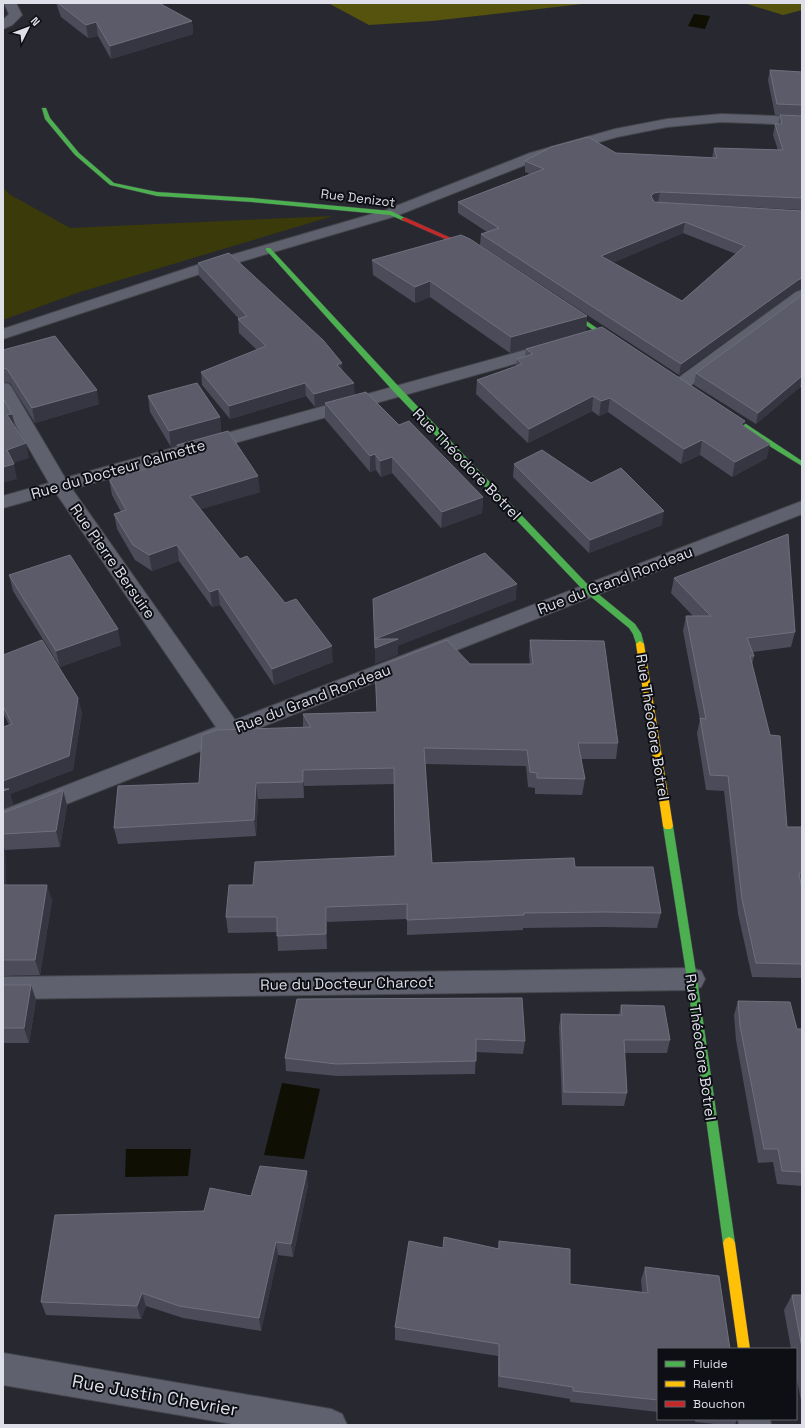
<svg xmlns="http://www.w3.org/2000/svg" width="805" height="1428" font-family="'Space Grotesk',sans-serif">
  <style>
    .green { fill: #3b3a0b }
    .forest { fill: #55530d }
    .water { fill: #0f0f04 }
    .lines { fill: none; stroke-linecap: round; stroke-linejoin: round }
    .street-casing { stroke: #46464d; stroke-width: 2 }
    .fast-casing { stroke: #46464d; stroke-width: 1 }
    .slow-casing { stroke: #46464d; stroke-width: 1 }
    .jam-casing { stroke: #46464d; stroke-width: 1 }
    .street { fill: #60616e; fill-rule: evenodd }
    .fast { fill: #4caf50; fill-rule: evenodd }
    .slow { fill: #ffc107; fill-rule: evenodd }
    .jam { fill: #c62828; fill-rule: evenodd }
    .wall { fill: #4b4b5a; fill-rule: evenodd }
    .shaded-wall { fill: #363643 }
    .building { fill: #5b5b69; stroke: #6f707d; fill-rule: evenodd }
    .labels { text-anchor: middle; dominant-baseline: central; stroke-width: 4; stroke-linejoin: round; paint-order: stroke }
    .far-street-label { font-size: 13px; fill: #dedfe8; stroke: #0e0f15 }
    .street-label { font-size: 15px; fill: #dedfe8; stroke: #0e0f15 }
    .near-street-label { font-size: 18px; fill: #dedfe8; stroke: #0e0f15 }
  </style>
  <rect width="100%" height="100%" fill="#282830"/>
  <!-- green -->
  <polygon class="green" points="3,187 9,194 70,228 333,216 80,292 3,320"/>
  <!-- forest -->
  <g class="forest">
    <polygon points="328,3 591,3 432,21 369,25"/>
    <polygon points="744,3 802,3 802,10 783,15"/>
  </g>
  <!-- water -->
  <g class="water">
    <polygon points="694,14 710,16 705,29 688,26"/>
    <polygon points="282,1083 320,1089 304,1159 264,1155"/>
    <polygon points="126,1149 191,1149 188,1176 125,1177"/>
  </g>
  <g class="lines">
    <!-- street casing -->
    <g class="street-casing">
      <g id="street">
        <polygon points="4,3 16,3 22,15 12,25 3,29 3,20 9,14"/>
        <polygon points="721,114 802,117 802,125 721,122 667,127 617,137 540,159 396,216 209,271 3,339 3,329 197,265 386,210 530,153 615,129 667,119"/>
        <polygon points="802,290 802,303 686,389 680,390 674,389 671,385 674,381 796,292"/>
        <polygon points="554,342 560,343 562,347 560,351 72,489 235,720 802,501 802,514 3,829 3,810 216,727 56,493 3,508 3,496 49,483 3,403 3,383 9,384 12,388 65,478"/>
        <polygon points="692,968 701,971 705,979 701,987 692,990 3,999 3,977"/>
        <polygon points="3,1353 331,1409 342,1414 347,1425 238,1425 3,1385"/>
        <polygon points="738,1419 770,1419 771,1425 739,1425"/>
      </g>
    </g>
    <!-- fast casing -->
    <g class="fast-casing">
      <g id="fast">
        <polygon points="42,108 46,108 50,118 79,153 114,183 157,192 252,198 391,211 407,219 404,221 390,215 252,202 157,196 110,185 75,155 45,119"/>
        <polygon points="266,248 270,248 401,389 591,588 635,624 641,633 644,644 643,646 637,646 633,634 629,628 585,592 395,393 266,250"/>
        <polygon points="561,304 563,305 623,346 622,347 618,347 559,307 559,305"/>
        <polygon points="740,424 746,424 802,461 802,466 740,428"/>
        <polygon points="668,822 671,823 673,826 697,979 735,1243 733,1247 729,1249 725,1247 723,1243 687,979 663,826 665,823"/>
      </g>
    </g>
    <!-- slow casing -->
    <g class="slow-casing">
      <g id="slow">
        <polygon points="640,641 644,644 673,826 671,829 665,829 663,826 636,644"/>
        <polygon points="729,1237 733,1239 735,1243 750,1349 738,1349 723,1243 725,1239"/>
      </g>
    </g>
    <!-- jam casing -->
    <g class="jam-casing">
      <polygon id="jam" points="402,218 406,218 480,251 475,252 402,220"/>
    </g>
    <!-- street -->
    <use href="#street" class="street"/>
    <!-- fast -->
    <use href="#fast" class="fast"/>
    <!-- slow -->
    <use href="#slow" class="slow"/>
    <!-- jam -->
    <use href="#jam" class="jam"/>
  </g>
  <!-- wall -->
  <g class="wall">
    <polygon points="56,3 159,3 192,21 193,34 111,59 98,36 88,38 61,17"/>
    <polygon points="770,70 802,72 802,116 775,115 768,80"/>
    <path d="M780,115l22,1v94l-95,-5 95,6v78l-7,2 -116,84 -199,-130 1,-11 6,-2 -29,-19v-11l72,-28 -5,-2v-11l91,-8 96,5 2,-10 64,2 -5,-15 2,-11h3zM683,233l53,21 -54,47 -70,-38z"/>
    <polygon points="372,260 587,316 586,332 745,421 744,426 767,458 732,477 700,455 681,464 608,412 599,416 592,411 528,443 476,394 477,380 516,366 517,359 525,356 526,349 510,353 430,297 415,303 373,275"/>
    <polygon points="198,263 343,371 355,395 399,425 483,497 482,513 441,528 392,473 381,477 376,470 370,472 325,419 325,405 315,407 306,396 230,419 202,385 201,372 257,350 239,333 238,319 239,319 199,276"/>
    <polygon points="802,295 802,388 800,387 756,424 694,385 696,373"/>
    <polygon points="3,350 99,404 35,423 10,383 3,382"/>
    <polygon points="148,396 220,417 221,433 260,492 200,509 240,559 285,603 333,662 274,685 220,605 212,607 179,561 152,571 135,560 117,529 114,514 121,512 112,495 109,479 179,460 177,446 171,447 150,412"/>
    <polygon points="514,464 591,483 662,525 589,553 513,477"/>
    <polygon points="9,575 121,645 60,667 13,591"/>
    <polygon points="674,578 795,632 791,647 753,652 754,656 752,665 787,827 802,827 802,978 752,977 738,914 724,791 706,790 697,733 700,720 683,631 686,616 693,616 671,593"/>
    <polygon points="530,640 618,743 616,759 581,759 585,779 582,795 535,794 535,788 528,787 526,766 425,764 432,863 575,867 661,913 657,928 603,927 523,928 523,930 407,935 407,919 327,922 327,949 278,951 277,932 228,933 226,917 253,885 395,856 395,784 304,786 304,798 258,799 256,836 118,844 114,828 303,727 303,714 377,712 375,668 470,664 530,664 529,656"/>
    <polygon points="3,655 82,712 73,770 10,794 13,804 3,809 3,727 9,725 3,713"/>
    <polygon points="67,805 60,847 5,850 6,885 52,900 40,975 3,976 3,813"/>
    <polygon points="3,985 36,1000 29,1043 3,1043"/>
    <polygon points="297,999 525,1041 523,1054 476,1052 475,1074 337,1076 286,1071 285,1058"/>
    <polygon points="738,1001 797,1029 802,1029 802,1186 777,1184 773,1162 758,1163 736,1040 734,1015"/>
    <polygon points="621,1005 670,1040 667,1053 624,1053 627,1093 624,1106 562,1105 559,1027 561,1014 619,1014"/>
    <polygon points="308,1185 293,1257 278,1255 261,1331 183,1318 146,1306 141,1319 46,1315 41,1302 204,1211 251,1196"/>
    <polygon points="499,1241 570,1284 642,1292 641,1280 645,1267 658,1349 658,1412 570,1402 570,1399 498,1387 498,1356 395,1340 395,1327 443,1248 498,1248"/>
    <polygon points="792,1295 802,1295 802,1406 796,1374 796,1349 791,1349 784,1310"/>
    <polygon points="695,1419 737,1419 735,1425 724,1425 695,1422"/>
  </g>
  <!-- shaded-wall -->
  <g class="shaded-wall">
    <polygon points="192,21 193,34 111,59 110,46"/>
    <polygon points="96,22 98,36 88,38 86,25"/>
    <polygon points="660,192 658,202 653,204 651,196 654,193"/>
    <polygon points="685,222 683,233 600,268 601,256"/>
    <polygon points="802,278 802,289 795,291 679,375 681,364 798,280"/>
    <polygon points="430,281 430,297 415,303 415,287"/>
    <polygon points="587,316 586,332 510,353 511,337"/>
    <polygon points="342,363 343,377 337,365"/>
    <polygon points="802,376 800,387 756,424 758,413"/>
    <polygon points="305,383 306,396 230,419 229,406"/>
    <polygon points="354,383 355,396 325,403 325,405 315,407 314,394"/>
    <polygon points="97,390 99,404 35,423 32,408"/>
    <polygon points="593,396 592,411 528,443 529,429"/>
    <polygon points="610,398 608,412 599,416 601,401"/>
    <polygon points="12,414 16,428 7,415"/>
    <polygon points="220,417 221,433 171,447 169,431"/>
    <polygon points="745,421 742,436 741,424"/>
    <polygon points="702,440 700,455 681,464 684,449"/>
    <polygon points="26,443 29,458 11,464 7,450"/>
    <polygon points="770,444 767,458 732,477 735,462"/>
    <polygon points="375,454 376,470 370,472 370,456"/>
    <polygon points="392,457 392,473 381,477 380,461"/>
    <polygon points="14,464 17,479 3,483 3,467"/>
    <polygon points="258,476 260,492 192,512 190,496"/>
    <polygon points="483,497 482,513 441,528 442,512"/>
    <polygon points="664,511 662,525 589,553 590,540"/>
    <polygon points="177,545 179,561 152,571 149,555"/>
    <polygon points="517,584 516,600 398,646 398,655 375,664 375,639"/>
    <polygon points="218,589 220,605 212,607 210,592"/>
    <polygon points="118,629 121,645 60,667 56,651"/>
    <polygon points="332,646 333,662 274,685 272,669"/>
    <polygon points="78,698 82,712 73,770 10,794 13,804 3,809 3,781"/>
    <polygon points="303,770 304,786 304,798 303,782"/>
    <polygon points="256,783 258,799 256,836 254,820"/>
    <polygon points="63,790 67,805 60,847 56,831"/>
    <polygon points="3,843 5,850 7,900 3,889"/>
    <polygon points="47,885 52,900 40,975 35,960"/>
    <polygon points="326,907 327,922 327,949 326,934"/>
    <polygon points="31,985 36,1000 29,1043 24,1028"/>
    <polygon points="307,1171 308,1185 293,1257 291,1244"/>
    <polygon points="276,1242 278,1255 261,1331 259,1318"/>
    <polygon points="142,1293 146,1306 141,1319 137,1306"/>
  </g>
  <!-- building -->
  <g class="building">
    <polygon points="58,3 159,3 192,21 110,46 96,22 86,25"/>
    <polygon points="770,70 802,72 802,105 777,104"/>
    <path d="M780,115l22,1v82l-142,-6 -6,1 -3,3 3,6 148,9v67l-4,2 -117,84 -200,-130 18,-6 -41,-26 86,-33 -19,-8 26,-14 37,-10 28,16 101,5 -3,-10 69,2 -8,-26h7zM685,222l60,24 -63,55 -81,-45z"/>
    <polygon points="461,235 470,239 587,316 511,337 430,281 415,287 372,260"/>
    <polygon points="229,253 323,340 342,363 337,365 354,383 314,394 305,383 229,406 201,372 266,346 238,319 247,316 198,263"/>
    <polygon points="802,295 802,376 758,413 696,373"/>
    <polygon points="602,327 745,421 741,424 770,444 735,462 702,440 684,449 610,398 601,401 593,396 529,429 477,380 522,364 517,359 533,354 526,349"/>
    <polygon points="55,336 97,390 32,408 7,369 3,368 3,350"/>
    <polygon points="197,383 220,417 169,431 148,396"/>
    <polygon points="366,392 399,425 409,421 483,497 442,512 392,457 380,461 375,454 370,456 325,403"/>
    <polygon points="3,398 12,414 7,415 26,443 7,450 14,464 3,467"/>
    <polygon points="228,431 258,476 190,496 240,559 247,556 285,603 296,599 332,646 272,669 218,589 210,592 177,545 149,555 133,545 114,514 126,510 109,479 185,458 177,445"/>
    <polygon points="542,450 591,483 621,468 664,511 590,540 514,464"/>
    <polygon points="788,534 795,632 747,638 754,656 750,656 770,735 780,736 787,827 802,827 802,873 799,873 802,890 802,964 756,963 742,899 728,776 710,775 700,718 706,719 686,616 711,616 674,578"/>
    <polygon points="485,553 517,584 375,639 398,639 375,648 373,599"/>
    <polygon points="70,555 118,629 56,651 9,575"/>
    <polygon points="42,640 78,698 69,756 3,781 3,727 12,724 3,706 3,655"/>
    <polygon points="447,640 470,664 533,664 530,640 604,641 618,743 578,743 585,779 537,778 537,773 530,772 527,750 424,748 432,863 574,858 575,867 653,867 661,913 605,912 524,913 524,915 407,920 407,904 326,907 326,934 277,936 277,917 226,917 229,885 253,885 255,862 395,856 394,768 303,770 303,782 256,783 254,820 114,828 118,786 199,783 202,735 217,730 311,727 303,714 377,712 375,668"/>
    <polygon points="3,789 9,789 3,791"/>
    <polygon points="63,790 56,831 3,834 3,813"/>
    <polygon points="3,885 47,885 35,960 3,960"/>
    <polygon points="3,985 31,985 24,1028 3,1028"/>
    <polygon points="522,998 525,1041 476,1039 476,1061 336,1064 285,1058 297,999"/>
    <polygon points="738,1001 790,1002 797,1029 802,1029 802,1172 782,1171 778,1149 764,1149 740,1026"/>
    <polygon points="621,1005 664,1006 670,1040 624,1040 627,1093 564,1092 561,1014 622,1015"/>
    <polygon points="260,1166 307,1171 291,1244 276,1242 259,1318 179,1306 142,1293 137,1306 41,1302 55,1215 204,1211 210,1188 251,1196"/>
    <polygon points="444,1237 499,1249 499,1241 570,1249 570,1284 648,1293 645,1267 719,1276 730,1349 658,1349 658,1400 573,1391 573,1387 499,1376 499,1344 395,1327 409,1241 443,1248"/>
    <polygon points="792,1295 802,1295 802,1348"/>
  </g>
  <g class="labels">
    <!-- far-street labels -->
    <g class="far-street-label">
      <text transform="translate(358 198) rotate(7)">Rue Denizot</text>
    </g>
    <!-- street labels -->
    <g class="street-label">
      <text transform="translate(467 464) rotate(46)">Rue Théodore Botrel</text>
      <text transform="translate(118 469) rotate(-16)">Rue du Docteur Calmette</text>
      <text transform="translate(113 561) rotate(55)">Rue Pierre Bersuire</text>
      <text transform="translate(615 580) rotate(-21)">Rue du Grand Rondeau</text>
      <text transform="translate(313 698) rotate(-21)">Rue du Grand Rondeau</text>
      <text transform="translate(653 727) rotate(81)">Rue Théodore Botrel</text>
      <text transform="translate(347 983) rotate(-1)">Rue du Docteur Charcot</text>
      <text transform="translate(701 1047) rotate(82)">Rue Théodore Botrel</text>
    </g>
    <!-- near-street labels -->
    <g class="near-street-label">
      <text transform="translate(155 1395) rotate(10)">Rue Justin Chevrier</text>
    </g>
  </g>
  <!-- border -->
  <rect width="805" height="1428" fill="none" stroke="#dedfe8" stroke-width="8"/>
  <!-- legend -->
  <rect x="657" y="1348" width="140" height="72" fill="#0e0f15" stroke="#616269"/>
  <rect x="665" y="1361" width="20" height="6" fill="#4caf50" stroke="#616269"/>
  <text x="693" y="1368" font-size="12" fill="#dedfe8">Fluide</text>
  <rect x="665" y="1381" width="20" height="6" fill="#ffc107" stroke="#616269"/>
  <text x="693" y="1388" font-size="12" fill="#dedfe8">Ralenti</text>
  <rect x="665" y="1401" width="20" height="6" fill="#c62828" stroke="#616269"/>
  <text x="693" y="1408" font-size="12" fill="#dedfe8">Bouchon</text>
  <!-- north arrow -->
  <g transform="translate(28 28) rotate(48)" stroke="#0e0f15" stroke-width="3" paint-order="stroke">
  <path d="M0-3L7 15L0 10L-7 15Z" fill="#dedfe8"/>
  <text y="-6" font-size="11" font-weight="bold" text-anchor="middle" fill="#dedfe8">N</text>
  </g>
</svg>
